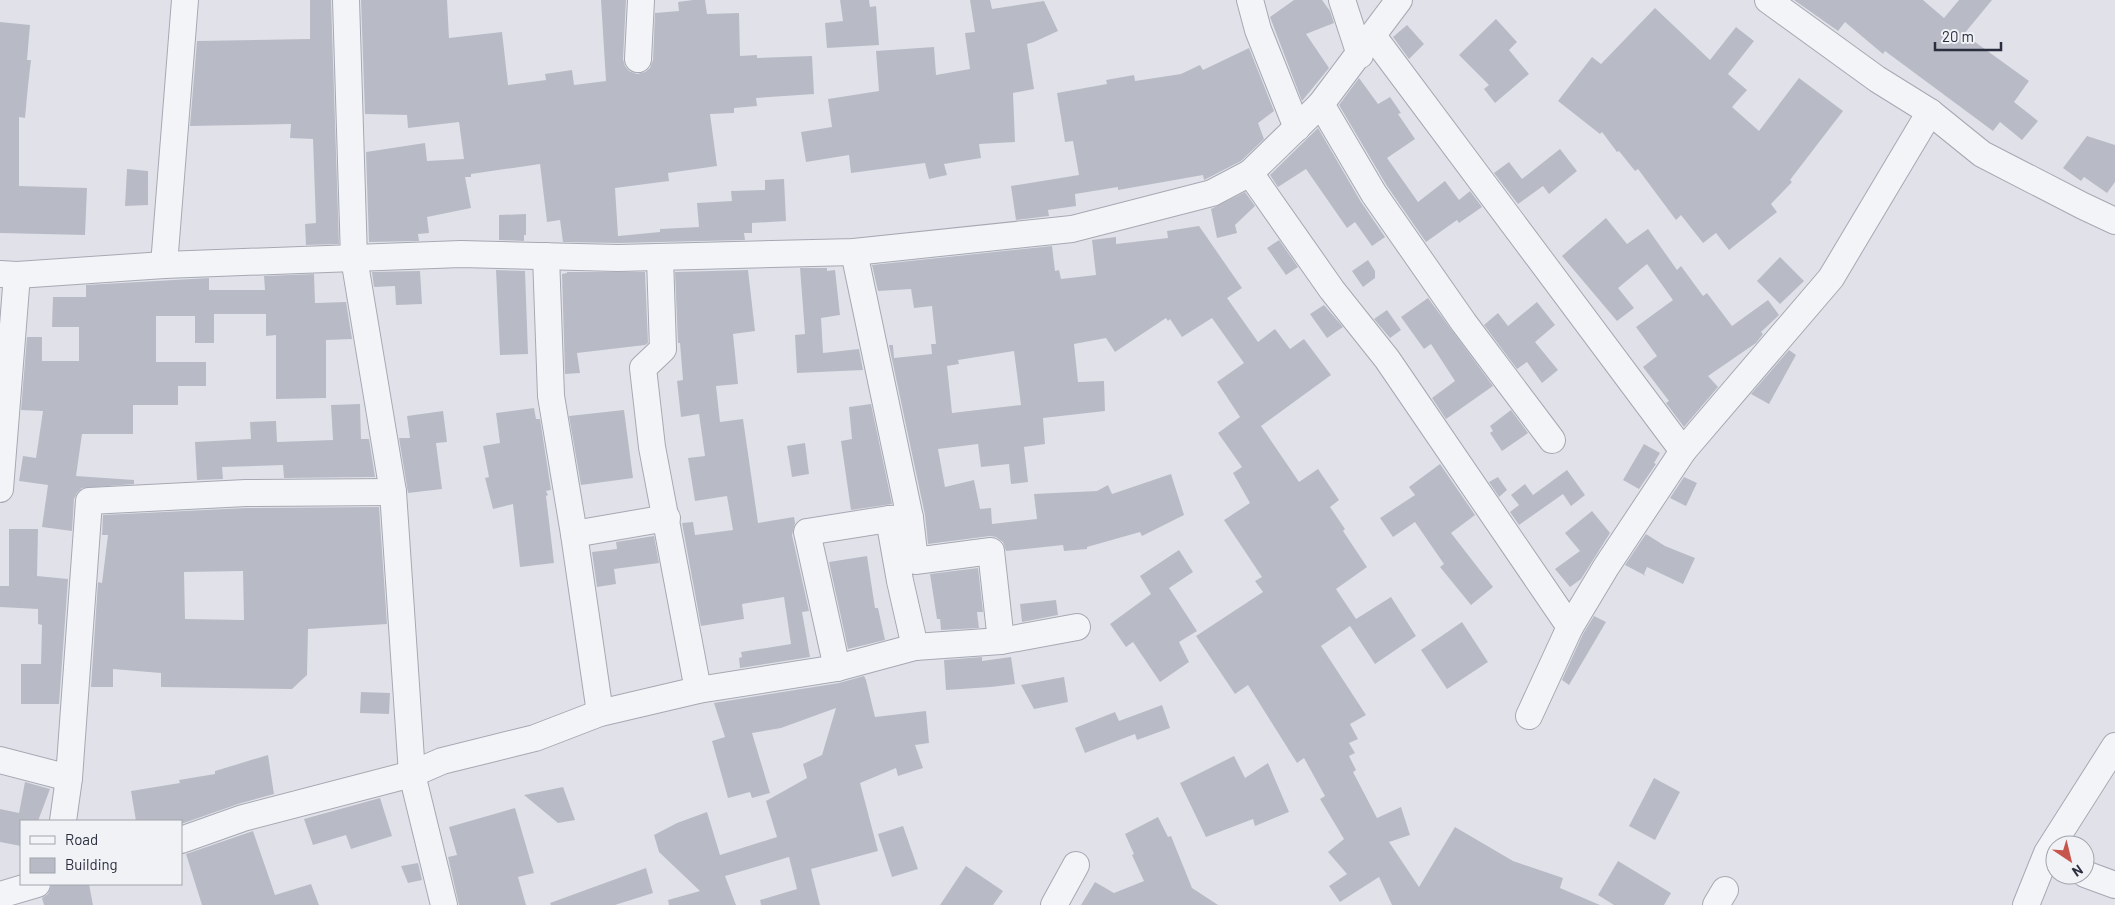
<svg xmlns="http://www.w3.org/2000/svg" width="2115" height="905" font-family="Barlow,sans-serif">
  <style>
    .building { fill: #b8bbc5; fill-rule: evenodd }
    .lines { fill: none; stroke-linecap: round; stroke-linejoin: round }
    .minor-casing { stroke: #a6a8b3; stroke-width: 28 }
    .minor { stroke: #f3f4f7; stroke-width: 26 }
  </style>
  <rect width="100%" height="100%" fill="#e1e2e9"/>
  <!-- building -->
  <g class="building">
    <polygon points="310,0 331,0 339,244 306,245 305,224 316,223 313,139 290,138 291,124 190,126 197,41 310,39"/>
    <polygon points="361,0 447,0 449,38 502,32 508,85 546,80 545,74 572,70 574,85 606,81 601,0 626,0 623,59 625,66 629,71 637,74 645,72 650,68 653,60 655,13 679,11 678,2 693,0 705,0 707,14 739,13 740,56 757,55 757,58 812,56 814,94 756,98 757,106 734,108 734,113 710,114 717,166 668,173 669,181 615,188 618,236 660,232 660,229 699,227 697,203 732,201 731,191 765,190 765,180 784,179 786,221 752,223 752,233 744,233 745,240 618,243 563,242 560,220 547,222 540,164 471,174 471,177 465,177 471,208 427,217 429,233 418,234 419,241 369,242 366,152 425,143 427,161 464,159 459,122 408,128 407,115 365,114"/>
    <polygon points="840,0 869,0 870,7 876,6 879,45 827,48 825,23 843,21"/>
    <polygon points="970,0 990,0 992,9 1044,1 1058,31 1034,42 1027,44 1034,89 1013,93 1015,142 979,144 981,158 944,164 947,175 929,179 925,163 851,173 849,155 806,162 801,132 832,127 828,99 879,91 876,51 934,47 936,75 970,69 965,33 975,32"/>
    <polygon points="1294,0 1322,0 1330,11 1334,23 1306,34 1329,68 1302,101 1270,17"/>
    <polygon points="1794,0 1923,0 1944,18 1959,0 1992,0 1964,34 2029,81 2014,102 2038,121 2022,140 2000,122 1993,131 1885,51 1883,54 1845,22 1838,31"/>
    <polygon points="1655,8 1710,60 1736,27 1754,41 1728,74 1747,90 1732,107 1759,131 1799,78 1843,111 1790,180 1792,182 1771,204 1777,212 1729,250 1716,233 1703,243 1681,215 1676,220 1638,169 1635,171 1619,151 1617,152 1602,132 1600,134 1558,101 1592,57 1601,64"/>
    <polygon points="1496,19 1517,42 1509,50 1529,74 1495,103 1484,89 1489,85 1459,55"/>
    <polygon points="0,22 30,25 27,60 31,60 28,86 25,118 19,117 19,186 87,188 85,235 0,233"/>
    <polygon points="1407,25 1424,44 1409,59 1393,37"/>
    <polygon points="1249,48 1274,111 1258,123 1264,139 1241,161 1204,180 1203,175 1118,190 1118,187 1075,194 1076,206 1048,210 1049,216 1016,220 1011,186 1079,175 1073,141 1065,142 1057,93 1107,84 1106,80 1134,75 1135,81 1181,74 1200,65 1203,70"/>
    <polygon points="1359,78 1378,104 1390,97 1401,113 1398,114 1415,139 1387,158 1418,202 1445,181 1459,200 1470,191 1482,207 1459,223 1457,220 1426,242 1387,186 1339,105"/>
    <polygon points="1318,128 1361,202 1385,237 1372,246 1355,222 1347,228 1306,169 1278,187 1270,175"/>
    <polygon points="2087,136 2115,145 2115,182 2107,193 2084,177 2081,181 2063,168"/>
    <polygon points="1560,149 1577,171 1549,194 1543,186 1518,204 1494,173 1509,162 1522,179"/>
    <polygon points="127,169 148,171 148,205 125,206"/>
    <polygon points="1245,192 1255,206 1235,225 1237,233 1217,238 1211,209"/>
    <polygon points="526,214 526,235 524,235 524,241 499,240 499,215"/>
    <polygon points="1606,218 1627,244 1648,229 1677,270 1681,266 1703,296 1707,293 1732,326 1768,300 1779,315 1761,332 1763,334 1756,343 1708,376 1718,387 1684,427 1666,403 1669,401 1643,367 1657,356 1636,327 1673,300 1647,264 1618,288 1634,308 1617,321 1562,256"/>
    <path d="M1199,226l43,62 -15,10 31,44 17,-13 15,20 14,-10 27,36 -70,51 38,56 19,-13 21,31 -9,7 15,22 -2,2 24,36 -31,22 20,30 35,-22 25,39 -41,28 -25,-38 -29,20 45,69 -16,9 8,15 -9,4 6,10 -6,3 7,14 -3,2 24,46 24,-11 9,28 -21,7 30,45 36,-60 58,34 50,17 -3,10 40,17h-208l-13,-28 -39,25 -11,-16 18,-12 -19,-22 16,-13 -24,-40 5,-3 -21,-38 -7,5 -49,-78 -13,9 -39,-58 67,-44 -8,-11 7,-4 -38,-57 26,-17 -17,-30 9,-6 -24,-34 22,-16 -23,-35 27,-19 -32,-45 -30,19 -12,-18 -2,2 -2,-3 -51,34 -9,-14 -32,6 4,38 26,-1 1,30 -62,7 2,26 -21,3 4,35 -17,2 -2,-20 -28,3 -3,-23 -40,5 7,38 29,-7 6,29 11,-1 1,16 45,-5 -3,-25 63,-3 11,-6 4,9 59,-20 13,41 -42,21 -2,-4 -53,15v2l-23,2 -1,-6 -57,6 -3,-9 -7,-5 -6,-1 -62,8 -3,-29 -36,-170h4l1,13 38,-4 -1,-10h5l-4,-38 -18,2 -3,-19 -33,2 -6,-26 180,-19 3,25 4,-1 2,9 35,-4 -4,-35 24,-3v7l52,-6 -1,-7zM1014,351l7,54 -69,8 -5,-47 12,-2 -1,-4z"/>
    <polygon points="1279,240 1298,267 1286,275 1267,248"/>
    <polygon points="1780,257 1804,281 1780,304 1757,281"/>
    <polygon points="1368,260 1375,271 1375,278 1363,287 1352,271"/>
    <polygon points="800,268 827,268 827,271 835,270 840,315 821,318 823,353 859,349 863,370 797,373 795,335 805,334"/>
    <polygon points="496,270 525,271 528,354 500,355"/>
    <polygon points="748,270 755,331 733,334 738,384 716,386 720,422 743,419 758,523 794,517 795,523 792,535 809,611 802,612 810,657 740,668 739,658 742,657 741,652 791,644 784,597 742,604 744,619 701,626 682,523 693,522 695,535 733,530 727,496 695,501 688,458 705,456 699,414 681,417 677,381 683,380 680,343 678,343 675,272"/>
    <polygon points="420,271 422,304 396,305 395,286 374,287 372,272"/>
    <polygon points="567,272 645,272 648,343 645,345 577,353 580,373 565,374 562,274 567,273"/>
    <polygon points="314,274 315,303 346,302 352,339 326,340 326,398 276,399 276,335 266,336 266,314 214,314 214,343 195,343 195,316 156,316 156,362 206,362 206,386 178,386 178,405 133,405 133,434 82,434 76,476 134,480 134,484 82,488 77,493 74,499 72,531 42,527 48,485 19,481 23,456 36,458 43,411 21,410 27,337 42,337 42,361 79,361 79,327 52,327 53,297 86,297 86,285 209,278 209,290 265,290 264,276"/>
    <polygon points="1428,298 1493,386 1446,419 1432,398 1455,381 1431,344 1424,349 1401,317"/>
    <polygon points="1537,302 1555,325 1535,342 1558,370 1542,383 1527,362 1517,369 1484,325 1498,313 1508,326"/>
    <polygon points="1324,305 1343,327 1327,338 1310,314"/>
    <polygon points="1387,310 1401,330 1390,338 1374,319"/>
    <polygon points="1789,350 1796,355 1769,404 1751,394"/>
    <polygon points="360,404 361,439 369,439 375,477 284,478 283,465 222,467 223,479 197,480 195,442 251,439 250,422 276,421 277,442 333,440 331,405"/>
    <polygon points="871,404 892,504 851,510 841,441 852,439 849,407"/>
    <polygon points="534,408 536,419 540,419 551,490 546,491 548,495 546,496 554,563 520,567 513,504 493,509 485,478 489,477 483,446 500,443 496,413"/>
    <polygon points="624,410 633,478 581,485 569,416"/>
    <polygon points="1511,410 1528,433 1502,451 1490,433 1493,431 1490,426"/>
    <polygon points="443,411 447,442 436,443 442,489 408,493 399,438 410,438 407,416"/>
    <polygon points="805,443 809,474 792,477 787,446"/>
    <polygon points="1644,444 1660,453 1654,463 1656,464 1639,489 1623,480"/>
    <polygon points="1440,464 1475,515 1451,533 1493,587 1471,605 1440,567 1444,564 1415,522 1393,537 1380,518 1415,495 1409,487"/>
    <polygon points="1567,470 1585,495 1571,506 1563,494 1519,525 1510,512 1519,505 1511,495 1525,484 1533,495"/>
    <polygon points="1498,477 1507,490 1499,497 1489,482"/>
    <polygon points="1684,477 1697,483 1686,506 1670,498"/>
    <path d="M379,507l8,117 -79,5 -1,46 -15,14 -131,-2v-14l-48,-4v18h-22l7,-105 4,1 6,-48h-6l1,-20 143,-7zM243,571l1,49 -59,-1 -1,-47z"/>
    <polygon points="1592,511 1610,533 1581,579 1570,587 1555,569 1580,551 1565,533"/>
    <polygon points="9,529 38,529 37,576 68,579 59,704 21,704 21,664 41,664 42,625 38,624 38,609 0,607 0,586 9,586"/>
    <polygon points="1646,534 1665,546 1695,558 1683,584 1647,567 1644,574 1646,576 1625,565"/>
    <polygon points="654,536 659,563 614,569 616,584 597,587 592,552 617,549 616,542"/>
    <polygon points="1179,550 1193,572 1169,588 1197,631 1179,642 1189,662 1160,682 1133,642 1126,647 1110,624 1151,594 1140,576"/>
    <polygon points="867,556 875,608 878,608 885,640 848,649 829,562"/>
    <polygon points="978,568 983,612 977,612 979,628 941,630 940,619 937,619 930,574"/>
    <polygon points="1056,600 1058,615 1022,622 1020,604"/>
    <polygon points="1594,616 1606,622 1569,685 1562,680 1583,634"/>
    <polygon points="1462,622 1488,662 1447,689 1421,650"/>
    <polygon points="982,657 982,661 1011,657 1015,684 991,687 946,690 944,660"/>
    <polygon points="864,676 866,680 875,717 926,711 929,743 915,745 923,768 898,776 896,768 860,783 878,851 811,869 820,905 761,905 760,900 797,889 789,857 725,876 736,905 669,905 668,900 700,891 659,852 654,835 677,823 707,812 720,855 777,837 766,801 807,778 803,764 822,755 836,708 781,728 752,733 770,793 752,798 750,792 728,798 712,741 725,737 714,703 839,683"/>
    <polygon points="1064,677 1068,702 1034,709 1021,685"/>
    <polygon points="361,692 390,693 389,714 360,713"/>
    <polygon points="1162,705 1170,728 1137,740 1135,734 1085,753 1075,728 1115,712 1119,721"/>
    <polygon points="268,755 274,794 238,804 181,824 181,821 136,821 131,791 180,783 179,780 215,774 215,771"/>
    <polygon points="1234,756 1245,778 1268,763 1289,812 1255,826 1253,819 1206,837 1180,783"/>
    <polygon points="1654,778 1680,792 1655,840 1629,826"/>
    <polygon points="25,782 50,789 38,821 21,821 21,846 0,842 0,809 19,813"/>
    <polygon points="563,787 575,820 558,823 524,795"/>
    <polygon points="380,798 392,836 351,849 346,835 313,845 304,819"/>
    <polygon points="515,808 534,873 518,877 526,905 459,905 448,857 457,855 449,827"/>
    <polygon points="1158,817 1168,837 1171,836 1192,888 1218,905 1081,905 1095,882 1114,893 1144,881 1132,855 1134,854 1125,834"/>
    <polygon points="903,826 918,869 892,877 878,834"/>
    <polygon points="253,831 275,895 311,884 319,905 202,905 186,854"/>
    <polygon points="1618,861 1671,893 1664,905 1614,905 1598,895"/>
    <polygon points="418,863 422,880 408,883 401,866"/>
    <polygon points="966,866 1003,891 993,905 940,905"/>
    <polygon points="646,868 653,893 615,905 551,905 550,903"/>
    <polygon points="52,884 89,884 93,905 44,905 42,898 48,894"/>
  </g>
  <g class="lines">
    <!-- minor casing -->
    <g class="minor-casing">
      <g id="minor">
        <polyline points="346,0 354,258 393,492 412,774 444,905"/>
        <polyline points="1250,0 1258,30 1297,128"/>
        <polyline points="1342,0 1360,55"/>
        <polyline points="1768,0 1877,79 1930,112 1982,154 2083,206 2115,221"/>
        <polyline points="1373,36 1683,451"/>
        <polyline points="638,59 641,0"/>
        <polyline points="1321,104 1374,194 1464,323 1552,440"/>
        <polyline points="1250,173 1332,290 1387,359 1570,627"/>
        <polyline points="854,252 910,518 915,561 991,551 1001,641"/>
        <polyline points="546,256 551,396 574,534 600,713"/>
        <polyline points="660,258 663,349 643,368 652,447 698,690"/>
        <polyline points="164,265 185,0"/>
        <polyline points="0,274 17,275 164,265 461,254 618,258 854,252 1072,229 1212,193 1250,173 1321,104 1399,0"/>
        <polyline points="0,489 17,275"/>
        <polyline points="889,519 900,581 915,647"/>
        <polyline points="574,534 667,518"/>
        <polyline points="837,668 807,532 889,519 910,518"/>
        <polyline points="1529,716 1570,627 1606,567 1683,451 1831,278 1930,112"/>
        <polyline points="0,760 69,778"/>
        <polyline points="63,821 69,778 89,501 246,493 393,492"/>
        <polyline points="181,840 243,818 412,774 442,761 535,738 600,713 698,690 837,668 915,647 1001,641 1077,627"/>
        <polyline points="2085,874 2115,885"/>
        <polyline points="0,895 37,884"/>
        <polyline points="1054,905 1076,865"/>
        <polyline points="1716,905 1725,890"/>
        <polyline points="2026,905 2047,853 2115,746"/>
      </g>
    </g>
    <!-- minor -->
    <use href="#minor" class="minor"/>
  </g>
  <!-- legend -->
  <rect x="20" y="820" width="162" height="65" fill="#f0f2f6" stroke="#a1a4ad"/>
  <rect x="30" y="836" width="25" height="8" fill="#f3f4f7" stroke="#a1a4ad"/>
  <text x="65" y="845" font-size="15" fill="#2a2e3f">Road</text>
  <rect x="30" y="858" width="25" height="15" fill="#b8bbc5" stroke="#a1a4ad"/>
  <text x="65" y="870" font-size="15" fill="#2a2e3f">Building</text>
  <!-- north arrow -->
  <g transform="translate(2070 860) rotate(145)"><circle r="24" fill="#f0f2f6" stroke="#a1a4ad"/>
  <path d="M0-4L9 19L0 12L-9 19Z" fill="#c6554d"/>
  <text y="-8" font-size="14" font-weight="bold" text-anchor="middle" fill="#2a2e3f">N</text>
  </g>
  <!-- scale -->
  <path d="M1935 42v8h66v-8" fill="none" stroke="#2a2e3f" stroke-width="2.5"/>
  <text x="1942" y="42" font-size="15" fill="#2a2e3f" stroke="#f0f2f6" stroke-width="4" paint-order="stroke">20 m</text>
</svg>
